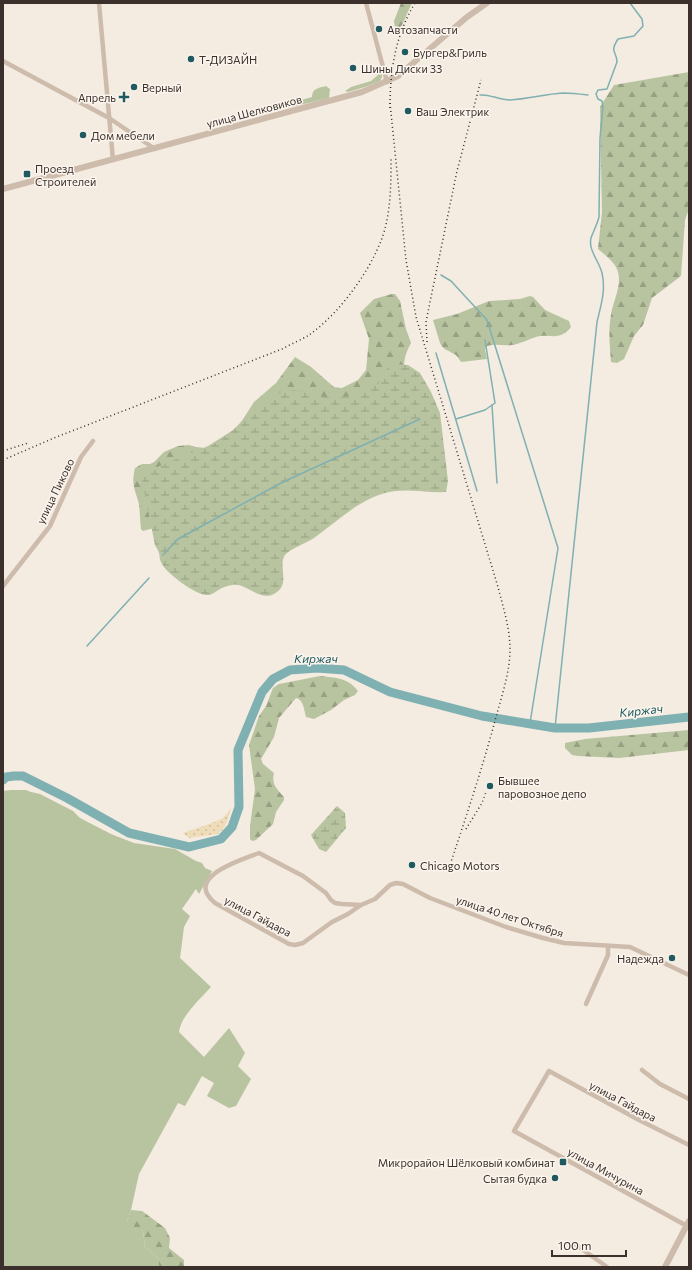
<svg xmlns="http://www.w3.org/2000/svg" width="692" height="1270" font-family="Commissioner,sans-serif">
  <style>
    .grass { fill: #b8c4a0 }
    .forest { fill: url(#forest-firs) }
    .wetland { fill: url(#wetland-marsh) }
    .sand { fill: url(#sand-dots) }
    .lines { fill: none; stroke-linecap: round; stroke-linejoin: round }
    .stream { stroke: #7fb0b2; stroke-width: 1.5 }
    .river { stroke: #7fb0b2; stroke-width: 9 }
    .minor { stroke: #cdbbac; stroke-width: 4.5 }
    .tertiary { stroke: #cdbbac; stroke-width: 6 }
    .rail { stroke: #3b302b; stroke-width: 1.5; stroke-dasharray: 1 3; stroke-linecap: butt }
    .poi-dot { fill: #1f5a5e; stroke: #fbf5ee; stroke-width: 1.5 }
    .labels { text-anchor: middle; dominant-baseline: central; stroke-width: 3; stroke-linejoin: round; paint-order: stroke }
    .poi-label { font-size: 11px; fill: #3b302b; stroke: #fbf5ee; text-anchor: start }
    .street-label { font-size: 11px; fill: #3b302b; stroke: #fbf5ee }
    .water-label { font-size: 12px; font-style: italic; fill: #1f5a5e; stroke: #fbf5ee }
  </style>
  <defs>
    <pattern id="forest-firs" width="22" height="20" patternUnits="userSpaceOnUse"><rect width="22" height="20" fill="#b8c4a0"/><path d="M5 1l3.5 6h-7zM16 11l3.5 6h-7z" fill="#97a083"/></pattern>
    <pattern id="wetland-marsh" width="20" height="14" patternUnits="userSpaceOnUse"><rect width="20" height="14" fill="#b8c4a0"/><path d="M1 5h8M5 5V1M11 12h8M15 12V8" fill="none" stroke="#97a083"/></pattern>
    <pattern id="sand-dots" width="8" height="8" patternUnits="userSpaceOnUse"><rect width="8" height="8" fill="#efdcb8"/><path d="M2 2h.1M6 6h.1" fill="none" stroke="#cebd9e" stroke-width="1.8" stroke-linecap="round"/></pattern>
  </defs>
  <rect width="100%" height="100%" fill="#f4ebe1"/>
  <!-- grass -->
  <g class="grass">
    <polygon points="381,67 382,77 380,81 365,87 348,92 345,91 351,87 371,81 378,75 379,68"/>
    <path d="M326,86l4,3 -1,9 -46,11v-4l29,-8c0,-9 7,-9 14,-11z"/>
    <path d="M11,790h15l5,2 9,2 33,17 7,7 31,16 23,9 41,6 21,12 6,2 3,5 7,3 -13,23 -3,-5 -14,20 8,7 -6,11 -4,31 31,29c-10,11 -31,30 -32,45l25,25 25,-29 16,25 -7,13 13,13 -15,27 -7,2 -22,-12 7,-13 -12,-7 -17,30 -7,-3 -39,71 -8,36 -4,11 16,10 2,16 14,12v8h-156v-476z"/>
  </g>
  <!-- forest -->
  <g class="forest">
    <path d="M401,3h11c-5,9 -9,24 -16,31l-2,-13z"/>
    <path d="M689,72v137l-4,11 -4,56 -29,22 -9,27 -9,11 -10,23 -7,4 -6,-1c-1,-16 -3,-31 0,-47 2,-14 11,-29 7,-43 -2,-9 -13,-17 -20,-23l4,-37 -2,-105 14,-22z"/>
    <path d="M392,294h3l5,7 6,28 5,14c-8,15 -8,22 -5,38l-252,147 -11,3 -2,-2c-1,-8 -1,-17 -2,-25 -4,-15 -8,-19 -4,-36l7,-4h8l4,-2 10,-10 14,-6 11,-1 7,2 9,1 33,-21 16,-25 22,-19 19,-26 16,10 23,20 8,1 16,-8 8,-10 3,-31 -9,-26 14,-14z"/>
    <path d="M530,296l3,1 12,13 24,11 2,6c-12,15 -20,6 -35,10 -8,2 -15,7 -24,8 -8,1 -16,-2 -25,1l-2,3 2,10 -26,3c-2,-3 -4,-7 -7,-8 -6,-4 -11,-4 -14,-11l-7,-23 24,-6 32,-13 31,-2z"/>
    <path d="M320,676c16,2 27,1 38,15l-3,4 -11,5 -13,10 -17,9 -8,-2c-2,-7 -2,-17 -10,-19l-17,20 -5,19 -13,22 2,5 11,9c-3,11 3,16 10,24v3l-8,12 -3,12 -17,16 -4,1 -2,-2v-13l5,-37 -6,-44 10,-29 7,-10 7,-18 6,-4z"/>
    <polygon points="689,730 689,750 619,758 578,756 572,755 565,748 565,743 585,739"/>
    <polygon points="131,1210 142,1211 165,1228 170,1238 169,1248 184,1260 184,1267 159,1267 159,1259 145,1247 143,1231 140,1230 131,1235 128,1234 127,1221"/>
  </g>
  <!-- wetland -->
  <g class="wetland">
    <path d="M393,364l15,1 12,8 11,19 9,21 8,68 -2,11c-17,1 -34,-3 -51,-1 -32,4 -57,30 -81,47 -8,5 -24,11 -29,17 -8,12 7,29 -11,39 -13,7 -25,-8 -37,-9 -4,-1 -13,2 -17,4 -4,2 -7,5 -11,6 -11,2 -44,-22 -48,-33 -2,-3 -1,-6 -2,-9 -1,-3 -3,-6 -4,-8l-14,-70 4,-3 73,-30 14,-11 13,-13 15,-10 13,-13 4,-2 17,-3 32,7 29,-1 23,-12 8,-14z"/>
    <polygon points="337,806 345,813 346,828 326,852 319,849 311,835"/>
  </g>
  <!-- sand -->
  <path class="sand" d="M231,808c-2,9 -5,20 -13,26l-29,4 -6,-5 29,-10 11,-5z"/>
  <g class="lines">
    <!-- stream -->
    <g class="stream">
      <path d="M480,95c10,-1 19,5 30,5 18,-1 35,-6 53,-7 8,0 17,1 25,2"/>
      <polyline points="441,275 451,281 487,320 558,548 530,723"/>
      <polyline points="436,353 477,491"/>
      <polyline points="492,405 497,483"/>
      <polyline points="456,419 485,410 495,403 485,340"/>
      <polyline points="163,555 178,539 281,483 420,419"/>
      <polyline points="87,646 149,578"/>
      <path d="M555,728l42,-406c4,-17 9,-32 5,-49 -3,-12 -14,-23 -11,-35 2,-6 6,-13 8,-21l1,-79 3,-32 -1,-5 -4,-2 -2,-5 2,-4 9,-1 10,-27c0,-11 -8,-9 1,-23l16,-3 9,-10 -1,-7 -12,-16"/>
    </g>
    <!-- river -->
    <polyline class="river" points="3,780 6,777 14,776 23,776 67,798 129,833 189,847 221,839 232,827 239,807 238,750 262,692 273,679 290,670 317,668 344,670 390,692 482,716 555,728 589,728 689,717"/>
    <!-- minor -->
    <g class="minor">
      <polyline points="99,3 113,160"/>
      <polyline points="366,3 387,82"/>
      <polyline points="3,61 109,118 155,149"/>
      <polyline points="3,586 50,526 81,457 93,441"/>
      <path d="M361,905l-13,9 -16,8 -29,21 -8,2 -6,-1 -74,-41c-32,-26 26,-43 44,-50l44,23 23,17 5,7 4,3 7,1 19,1 14,-6 15,-14 6,-2 7,1 27,14 76,29 37,11 21,5 66,4 59,28"/>
      <polyline points="586,1004 608,955 608,946"/>
      <polyline points="642,1070 660,1084 689,1099"/>
      <polyline points="687,1226 514,1131 549,1071 639,1120 689,1145"/>
      <polyline points="575,1244 607,1267"/>
    </g>
    <!-- tertiary -->
    <g class="tertiary">
      <polyline points="3,189 362,92 398,76 467,17 487,3"/>
      <polyline points="665,1267 689,1221"/>
    </g>
    <!-- rail -->
    <g class="rail">
      <path d="M390,103l16,157 10,57 82,270c5,20 12,41 12,62 0,23 -8,46 -14,68 -13,49 -29,97 -45,145"/>
      <path d="M390,108c0,-37 5,-72 25,-105"/>
      <polyline points="427,342 426,322 429,307 457,171 481,80"/>
      <polyline points="3,451 28,443"/>
      <path d="M3,460l51,-22 228,-89c9,-5 19,-9 27,-14 33,-23 71,-76 78,-115 4,-21 4,-41 4,-62"/>
      <polyline points="466,829 482,803 486,792"/>
    </g>
  </g>
  <!-- markers -->
  <g class="poi-dot">
    <circle cx="379" cy="29" r="4"/>
    <circle cx="405" cy="52" r="4"/>
    <circle cx="191" cy="59" r="4"/>
    <circle cx="353" cy="68" r="4"/>
    <circle cx="134" cy="87" r="4"/>
    <path d="M122 91h4v4h4v4h-4v4h-4v-4h-4v-4h4z"/>
    <circle cx="408" cy="111" r="4"/>
    <circle cx="83" cy="135" r="4"/>
    <rect x="23" y="170" width="8" height="8" rx="2"/>
    <circle cx="490" cy="786" r="4"/>
    <circle cx="412" cy="865" r="4"/>
    <circle cx="672" cy="958" r="4"/>
    <rect x="559" y="1158" width="8" height="8" rx="2"/>
    <circle cx="555" cy="1178" r="4"/>
  </g>
  <g class="labels">
    <!-- poi labels -->
    <g class="poi-label">
      <text x="387" y="29">Автозапчасти</text>
      <text x="413" y="52">Бургер&amp;Гриль</text>
      <text x="199" y="59">Т-ДИЗАЙН</text>
      <text x="361" y="68">Шины Диски 33</text>
      <text x="142" y="87">Верный</text>
      <text x="116" y="97" text-anchor="end">Апрель</text>
      <text x="416" y="111">Ваш Электрик</text>
      <text x="91" y="135">Дом мебели</text>
      <text x="35" y="168">Проезд<tspan x="35" dy="13">Строителей</tspan></text>
      <text x="498" y="780">Бывшее<tspan x="498" dy="13">паровозное депо</tspan></text>
      <text x="420" y="865">Chicago Motors</text>
      <text x="664" y="958" text-anchor="end">Надежда</text>
      <text x="555" y="1162" text-anchor="end">Микрорайон Шёлковый комбинат</text>
      <text x="547" y="1178" text-anchor="end">Сытая будка</text>
    </g>
    <!-- street labels -->
    <g class="street-label">
      <text transform="translate(254 111) rotate(-15)">улица Шелковиков</text>
      <text transform="translate(55 491) rotate(-64)">улица Пиково</text>
      <text transform="translate(258 916) rotate(28)">улица Гайдара</text>
      <text transform="translate(510 916) rotate(18)">улица 40 лет Октября</text>
      <text transform="translate(623 1101) rotate(28)">улица Гайдара</text>
      <text transform="translate(606 1171) rotate(29)">улица Мичурина</text>
    </g>
    <!-- water labels -->
    <g class="water-label">
      <text x="316" y="658">Киржач</text>
      <text transform="translate(641 710) rotate(-6)">Киржач</text>
    </g>
  </g>
  <!-- border -->
  <rect width="692" height="1270" fill="none" stroke="#3b302b" stroke-width="8"/>
  <!-- scale -->
  <path d="M552 1250v6h74v-6" fill="none" stroke="#3b302b" stroke-width="2"/>
  <text x="558" y="1250" font-size="12" fill="#3b302b" stroke="#fbf5ee" stroke-width="3" paint-order="stroke">100 m</text>
</svg>
